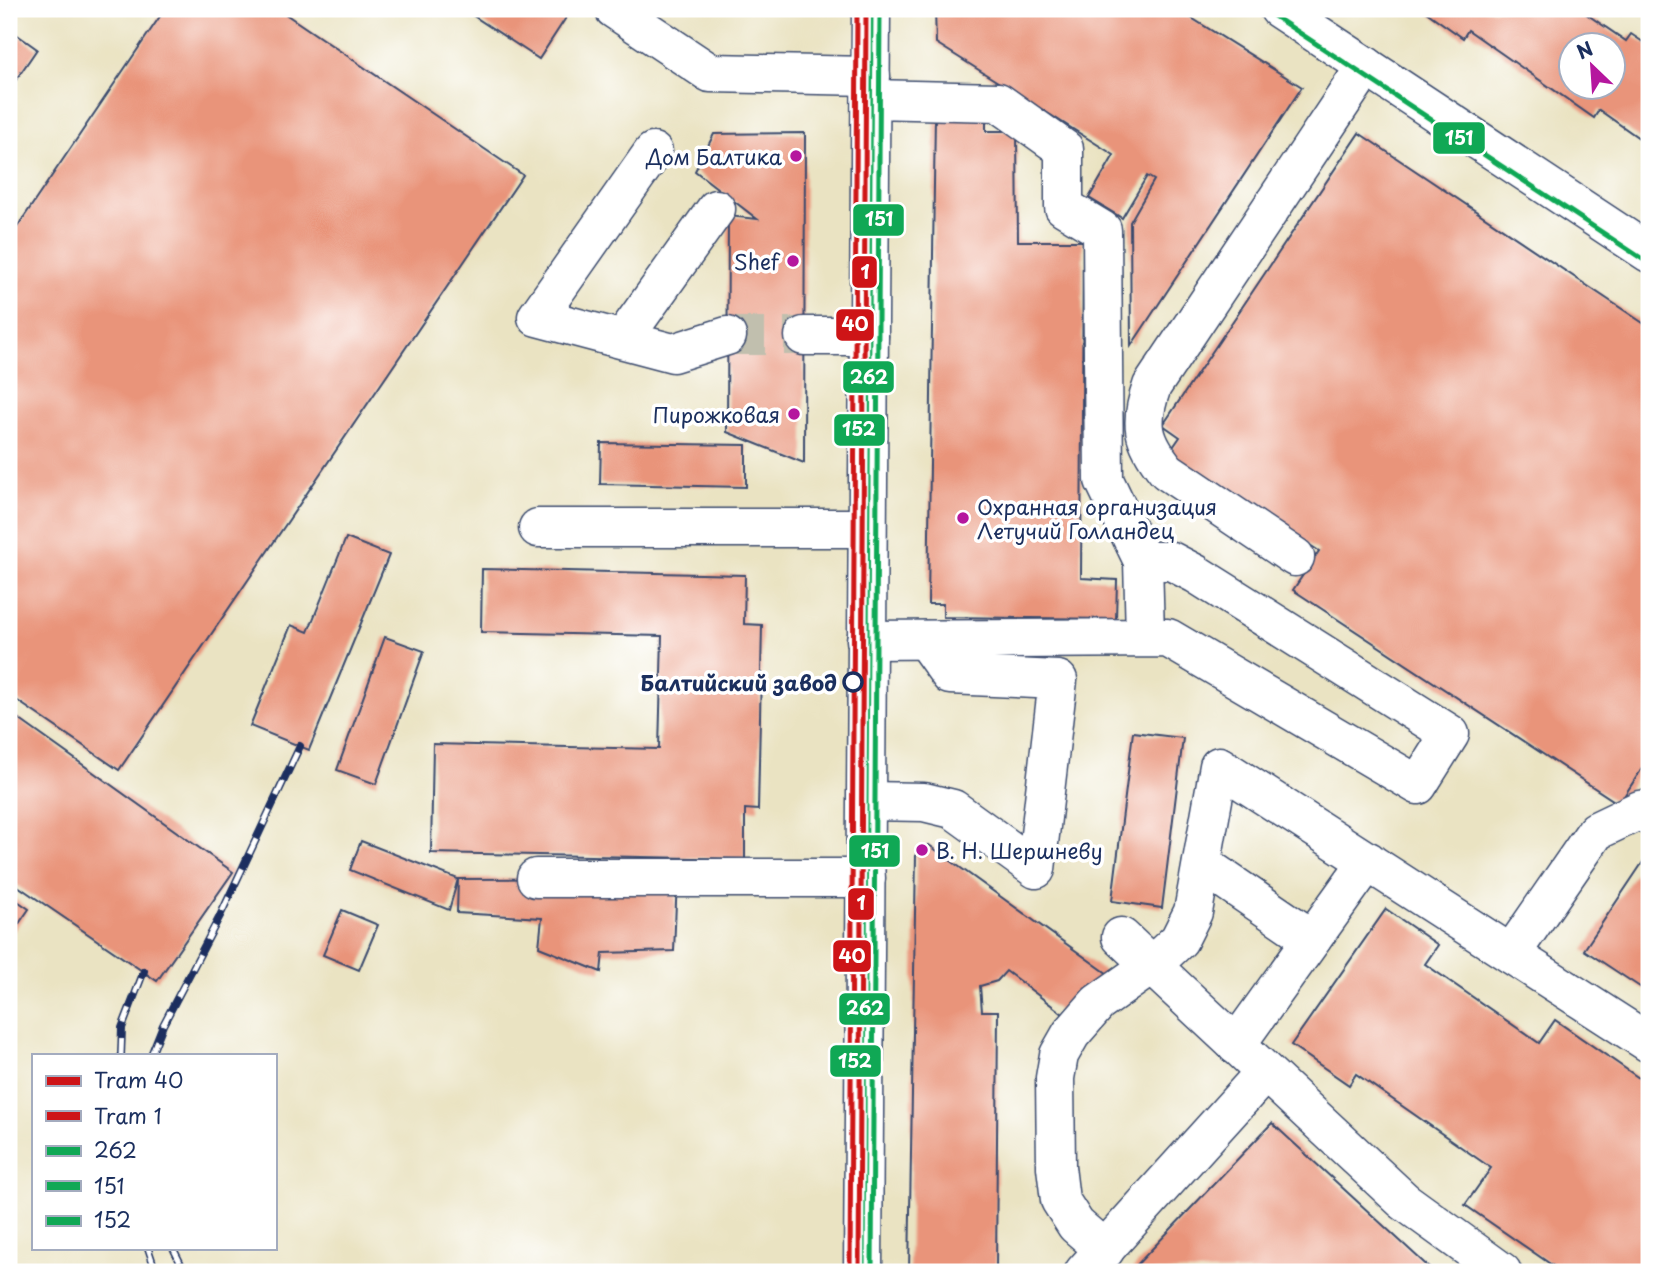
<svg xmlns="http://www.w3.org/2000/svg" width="1658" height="1281" font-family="'Playpen Sans',sans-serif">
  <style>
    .building { fill: #e9947a; fill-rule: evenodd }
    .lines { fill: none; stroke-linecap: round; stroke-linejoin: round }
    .minor-tunnel { stroke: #c1bfae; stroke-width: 38; stroke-dasharray: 38 19; stroke-linecap: butt }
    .minor-casing { stroke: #3a4a6d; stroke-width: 41 }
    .minor { stroke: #fff; stroke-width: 38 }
    .rail-casing { stroke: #1b2f5e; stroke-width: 8 }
    .rail { stroke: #fff; stroke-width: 5; stroke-dasharray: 16; stroke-linecap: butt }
    .bus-1-casing { stroke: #fff; stroke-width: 10 }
    .bus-2-casing { stroke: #fff; stroke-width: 10 }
    .bus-3-casing { stroke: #fff; stroke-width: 10 }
    .bus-1 { stroke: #10a855; stroke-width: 5 }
    .bus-2 { stroke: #10a855; stroke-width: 5 }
    .bus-3 { stroke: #10a855; stroke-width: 5 }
    .tram-1-casing { stroke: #fff; stroke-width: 10 }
    .tram-2-casing { stroke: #fff; stroke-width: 10 }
    .tram-1 { stroke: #ce1417; stroke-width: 5 }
    .tram-2 { stroke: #ce1417; stroke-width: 5 }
    .poi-dot { fill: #b5179e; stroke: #fff; stroke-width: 2.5 }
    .stop-dot { fill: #fff; stroke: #1b2f5e; stroke-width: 3.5 }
    .labels { text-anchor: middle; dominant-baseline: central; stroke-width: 7; stroke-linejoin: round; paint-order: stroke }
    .poi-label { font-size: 21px; fill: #1b2f5e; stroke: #fff; text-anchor: end }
    .stop-label { font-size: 21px; font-weight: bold; fill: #1b2f5e; stroke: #fff; text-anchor: end }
    .line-badge { stroke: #fff; stroke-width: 2.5 }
    .badge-label { font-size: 19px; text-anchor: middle; font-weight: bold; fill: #fff }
  </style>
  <rect width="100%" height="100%" fill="#fff"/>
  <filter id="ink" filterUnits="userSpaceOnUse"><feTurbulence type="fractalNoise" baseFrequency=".0143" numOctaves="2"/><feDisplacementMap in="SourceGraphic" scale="14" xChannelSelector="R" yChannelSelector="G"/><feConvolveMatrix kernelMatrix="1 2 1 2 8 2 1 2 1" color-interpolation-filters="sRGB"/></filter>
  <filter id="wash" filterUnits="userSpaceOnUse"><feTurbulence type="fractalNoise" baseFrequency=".00686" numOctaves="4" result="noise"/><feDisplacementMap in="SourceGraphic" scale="28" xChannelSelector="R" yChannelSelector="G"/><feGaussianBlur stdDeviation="1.57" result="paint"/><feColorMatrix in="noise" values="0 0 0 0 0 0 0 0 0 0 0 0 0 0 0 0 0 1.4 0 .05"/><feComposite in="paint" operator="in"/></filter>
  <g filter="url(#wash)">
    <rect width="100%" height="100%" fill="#eae3c2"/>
    <g id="blocks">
      <!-- building -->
      <g class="building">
        <polygon points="165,9 278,9 523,175 119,770 9,695 9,239"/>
        <polygon points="463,9 569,9 571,10 539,59"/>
        <polygon points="935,9 1177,9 1302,87 1131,346 1130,222 1154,180 1147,176 1122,218 1089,198 1114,155 936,43"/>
        <path d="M1422,9h157l47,32 5,-7 18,12v99l-50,-35 -5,8 -126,-88 -5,8zM1570,46h42v42h-42z"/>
        <polygon points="9,29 37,49 9,90"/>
        <polygon points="935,115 986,115 986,131 1017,131 1018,241 1083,241 1081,578 1117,580 1116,619 943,617 943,604 928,604"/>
        <polygon points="805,133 804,463 727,432 728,216 757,219 695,171 714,134"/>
        <polygon points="1359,133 1649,327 1649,771 1643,767 1619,804 1293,590 1319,551 1169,453 1180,437 1163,425"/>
        <polygon points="601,443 746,445 746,487 600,484"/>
        <polygon points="346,538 389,555 309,750 250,726 291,625 308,632"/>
        <polygon points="482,569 745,575 744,624 762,625 758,810 745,809 745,859 431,853 433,744 659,749 662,636 481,632"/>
        <polygon points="385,637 424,651 376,784 337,770"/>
        <polygon points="9,712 233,872 157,981 9,880"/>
        <polygon points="1133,732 1183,738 1162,908 1112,901"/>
        <polygon points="361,841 458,879 449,910 350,870"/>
        <polygon points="929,845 1108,974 1071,1020 1006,971 997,981 980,986 982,1011 998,1011 996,1272 909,1272 916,854"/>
        <polygon points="1649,853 1649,993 1584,950"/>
        <polygon points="677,878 674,951 603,953 601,972 539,947 542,918 457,913 458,879"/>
        <polygon points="9,895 29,909 9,938"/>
        <polygon points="1386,909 1438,945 1425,964 1539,1043 1555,1020 1649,1085 1649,1272 1562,1272 1465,1205 1491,1168 1356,1074 1349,1085 1291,1045"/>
        <polygon points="342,910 378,925 359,970 323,955"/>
        <polygon points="1272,1123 1434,1272 1130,1272"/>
      </g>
    </g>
  </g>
  <g filter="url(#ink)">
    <use href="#blocks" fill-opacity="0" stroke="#3a4a6d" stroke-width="2"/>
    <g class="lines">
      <!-- minor-tunnel -->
      <polyline class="minor-tunnel" points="727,336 804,336"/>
      <!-- minor casing -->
      <g class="minor-casing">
        <g id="minor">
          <polyline points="614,9 710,73 871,76"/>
          <polyline points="1279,9 1649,253"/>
          <polyline points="871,99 998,102 1064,149 1064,207 1102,230 1104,480 1143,561 1145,636"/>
          <polyline points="653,152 537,317 673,353 727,336"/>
          <polyline points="804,336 869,336"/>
          <polyline points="623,339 716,209"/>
          <polyline points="538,528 867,528"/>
          <path d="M1295,557l-128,-86c-25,-31 -28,-48 -15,-85l214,-320"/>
          <polyline points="866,640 1168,638 1418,785 1450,734 1196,574 1171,561 1143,561"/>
          <polyline points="867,801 924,802 953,809 1036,869 1058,680 950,675 925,640"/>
          <polyline points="1202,864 1312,939"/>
          <polyline points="536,878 866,878"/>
          <polyline points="1121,937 1404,1201 1502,1272"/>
          <polyline points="1511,954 1596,831 1640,810 1649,816"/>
          <polyline points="1236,1045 1368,861"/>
          <polyline points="1105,1250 1076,1225 1060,1200 1056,1167 1055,1078 1059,1055 1071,1034 1098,1003 1152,965 1179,940 1193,912 1219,766 1649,1043"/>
          <polyline points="863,1272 871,9"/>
          <polyline points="1084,1272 1265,1072"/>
        </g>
      </g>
      <!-- minor -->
      <use href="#minor" class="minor"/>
      <!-- rail casing -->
      <g class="rail-casing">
        <g id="rail">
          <polyline points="121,1055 122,1028 144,971"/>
          <polyline points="151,1055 163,1025 220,916 300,746"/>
          <polyline points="148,1248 156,1272"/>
          <polyline points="173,1248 185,1272"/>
        </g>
      </g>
      <!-- rail -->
      <use href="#rail" class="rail"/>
      <!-- bus-1 casing -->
      <g class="bus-1-casing">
        <polyline id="bus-1" points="863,1272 871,9"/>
      </g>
      <!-- bus-2 casing -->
      <g class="bus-2-casing">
        <g id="bus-2">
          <polyline points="1274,16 1644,260"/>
          <polyline points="872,1272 880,9"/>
        </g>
      </g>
      <!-- bus-3 casing -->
      <g class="bus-3-casing">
        <polyline id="bus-3" points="854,1272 862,9"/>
      </g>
      <!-- bus-1 -->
      <use href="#bus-1" class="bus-1"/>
      <!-- bus-2 -->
      <use href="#bus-2" class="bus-2"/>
      <!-- bus-3 -->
      <use href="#bus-3" class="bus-3"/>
      <!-- tram-1 casing -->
      <g class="tram-1-casing">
        <polyline id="tram-1" points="850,1272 857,9"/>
      </g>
      <!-- tram-2 casing -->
      <g class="tram-2-casing">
        <polyline id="tram-2" points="859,1272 866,9"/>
      </g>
      <!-- tram-1 -->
      <use href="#tram-1" class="tram-1"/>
      <!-- tram-2 -->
      <use href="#tram-2" class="tram-2"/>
    </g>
  </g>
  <!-- markers -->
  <g class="poi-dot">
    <circle cx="796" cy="156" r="7"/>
    <circle cx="793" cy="261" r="7"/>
    <circle cx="794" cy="414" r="7"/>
    <circle cx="963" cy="518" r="7"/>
    <circle cx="922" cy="850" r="7"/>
  </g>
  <circle class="stop-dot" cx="853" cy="682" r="9"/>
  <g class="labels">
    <!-- poi labels -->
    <g class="poi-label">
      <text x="782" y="156">Дом Балтика</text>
      <text x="779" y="261">Shef</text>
      <text x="780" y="414">Пирожковая</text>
      <text x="977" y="506" text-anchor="start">Охранная организация<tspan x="977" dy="24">Летучий Голландец</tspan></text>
      <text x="936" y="850" text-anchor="start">В. Н. Шершневу</text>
    </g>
    <!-- stop labels -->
    <g class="stop-label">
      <text x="837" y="682">Балтийский завод</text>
    </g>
  </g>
  <g class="line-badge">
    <rect x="1432" y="121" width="54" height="34" rx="7" fill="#10a855"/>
    <rect x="852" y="203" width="53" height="34" rx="7" fill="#10a855"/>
    <rect x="851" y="255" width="27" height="34" rx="7" fill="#ce1417"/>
    <rect x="835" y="308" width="40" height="34" rx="7" fill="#ce1417"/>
    <rect x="842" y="360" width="53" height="34" rx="7" fill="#10a855"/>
    <rect x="833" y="413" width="53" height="34" rx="7" fill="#10a855"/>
    <rect x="848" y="834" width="53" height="34" rx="7" fill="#10a855"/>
    <rect x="847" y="887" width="28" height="34" rx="7" fill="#ce1417"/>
    <rect x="832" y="939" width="40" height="34" rx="7" fill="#ce1417"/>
    <rect x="838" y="992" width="53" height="34" rx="7" fill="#10a855"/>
    <rect x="829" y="1044" width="53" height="34" rx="7" fill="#10a855"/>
  </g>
  <g class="badge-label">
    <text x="1459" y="145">151</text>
    <text x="879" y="226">151</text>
    <text x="865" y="279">1</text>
    <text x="855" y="331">40</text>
    <text x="869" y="384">262</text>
    <text x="859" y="436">152</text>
    <text x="875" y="858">151</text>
    <text x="861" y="910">1</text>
    <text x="852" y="963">40</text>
    <text x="865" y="1015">262</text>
    <text x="855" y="1068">152</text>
  </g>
  <!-- margin -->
  <rect width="1658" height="1281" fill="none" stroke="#fff" stroke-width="35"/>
  <!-- legend -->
  <rect x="32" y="1054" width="245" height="196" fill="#ffffff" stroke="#a4acbf" stroke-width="2"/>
  <rect x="46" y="1076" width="35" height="10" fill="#ce1417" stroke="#a4acbf" stroke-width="2"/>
  <text x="94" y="1088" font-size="21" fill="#1b2f5e">Tram 40</text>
  <rect x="46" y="1111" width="35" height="10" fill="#ce1417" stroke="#a4acbf" stroke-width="2"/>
  <text x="94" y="1124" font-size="21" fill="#1b2f5e">Tram 1</text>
  <rect x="46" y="1146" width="35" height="10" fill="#10a855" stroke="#a4acbf" stroke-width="2"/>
  <text x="94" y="1158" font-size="21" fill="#1b2f5e">262</text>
  <rect x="46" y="1181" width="35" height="10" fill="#10a855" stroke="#a4acbf" stroke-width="2"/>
  <text x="94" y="1194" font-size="21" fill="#1b2f5e">151</text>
  <rect x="46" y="1216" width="35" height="10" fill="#10a855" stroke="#a4acbf" stroke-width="2"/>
  <text x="94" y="1228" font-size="21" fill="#1b2f5e">152</text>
  <!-- north arrow -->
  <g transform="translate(1592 66) rotate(335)"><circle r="33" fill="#ffffff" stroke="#a4acbf" stroke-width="2"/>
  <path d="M0-5L12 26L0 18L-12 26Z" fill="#b5179e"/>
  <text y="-10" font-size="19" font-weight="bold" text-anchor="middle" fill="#1b2f5e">N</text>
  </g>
</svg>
